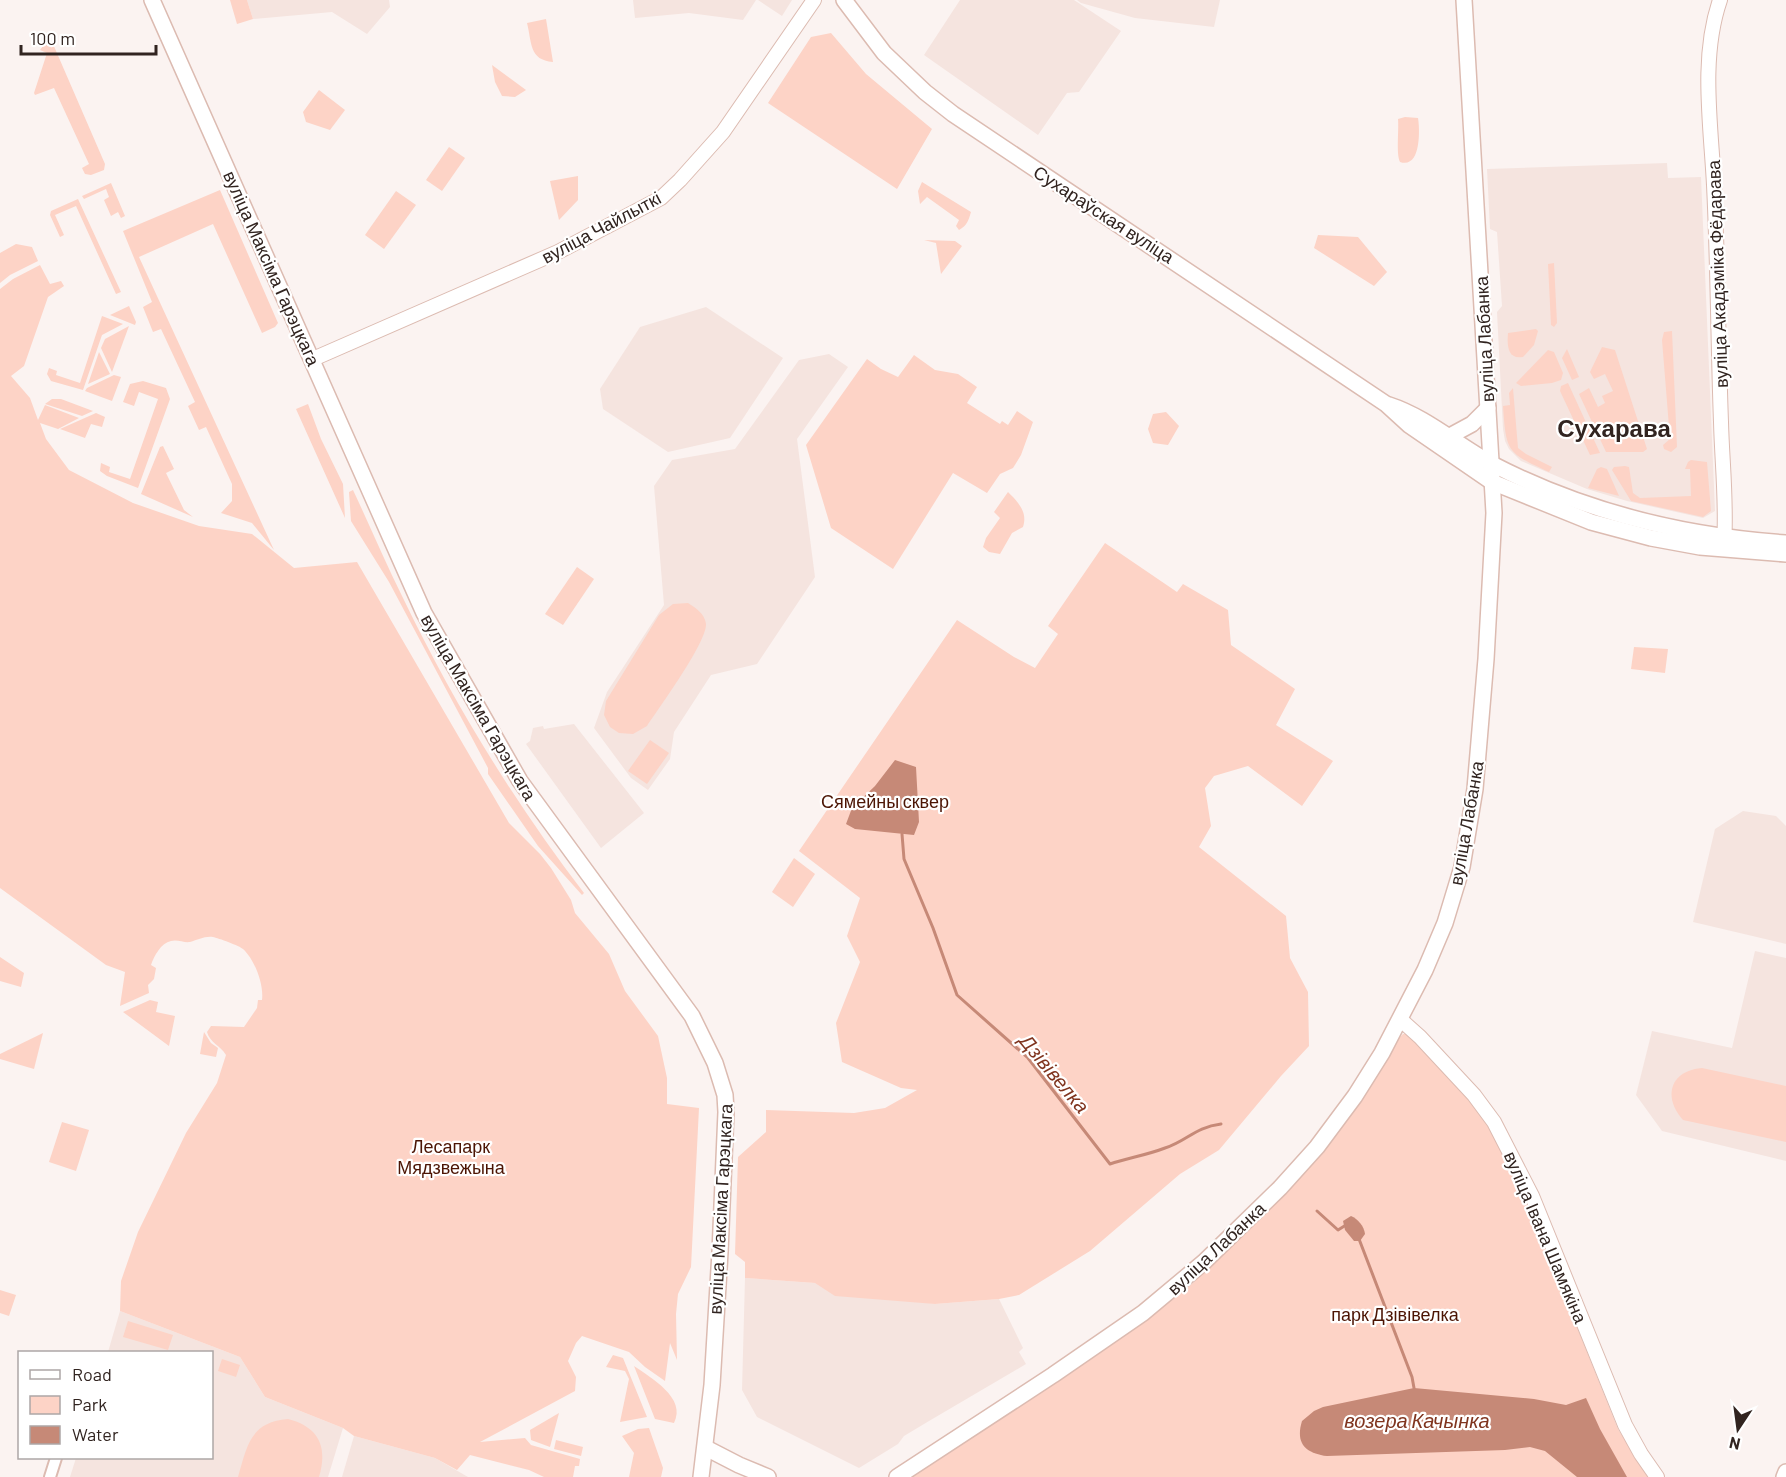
<svg xmlns="http://www.w3.org/2000/svg" width="1786" height="1477" font-family="Barlow,sans-serif">
  <style>
    .built { fill: #f5e4df }
    .green { fill: #fdd3c6 }
    .water { fill: #c68977 }
    .lines { fill: none; stroke-linecap: round; stroke-linejoin: round }
    .stream { stroke: #c68977; stroke-width: 3 }
    .minor-casing { stroke: #dcbbb1; stroke-width: 14 }
    .tertiary-casing { stroke: #dcbbb1; stroke-width: 16 }
    .secondary-casing { stroke: #dcbbb1; stroke-width: 18 }
    .minor { stroke: #fff; stroke-width: 10 }
    .tertiary { stroke: #fff; stroke-width: 14 }
    .secondary { stroke: #fff; stroke-width: 15 }
    .labels { text-anchor: middle; dominant-baseline: central; stroke-width: 4.5; stroke-linejoin: round; paint-order: stroke }
    .street-label { font-size: 18px; fill: #312420; stroke: #fff }
    .park-label { font-size: 18px; fill: #4c1504; stroke: #fff }
    .water-label { font-size: 20px; font-style: italic; fill: #80351f; stroke: #fff }
    .district-label { font-size: 24px; font-weight: bold; fill: #312420; stroke: #fff }
  </style>
  <rect width="100%" height="100%" fill="#fbf3f1"/>
  <!-- built -->
  <g class="built">
    <polygon points="247,0 389,0 390,7 367,34 332,12 253,19"/>
    <polygon points="633,0 756,0 743,20 689,13 635,18"/>
    <polygon points="758,0 792,0 782,16"/>
    <polygon points="960,0 1074,0 1121,31 1079,92 1067,93 1038,135 924,55"/>
    <polygon points="1077,0 1220,0 1214,27 1135,18 1081,3"/>
    <polygon points="1667,163 1668,178 1701,177 1715,511 1703,518 1627,501 1587,489 1521,461 1509,449 1505,441 1503,429 1497,312 1502,306 1497,232 1490,229 1487,169"/>
    <polygon points="706,307 783,358 730,438 668,452 603,409 600,389 640,327"/>
    <polygon points="829,354 848,367 797,439 815,577 757,664 711,675 674,732 670,759 648,790 631,778 594,728 607,692 664,605 654,486 672,460 735,449 799,360"/>
    <polygon points="574,724 644,813 601,848 526,744 530,741 533,728 543,726 544,729"/>
    <polygon points="1743,811 1776,816 1786,826 1786,944 1693,922 1715,829"/>
    <polygon points="1755,951 1786,958 1786,1161 1662,1131 1636,1095 1652,1031 1732,1048"/>
    <polygon points="745,1278 815,1283 935,1304 999,1299 1023,1348 1019,1352 1026,1364 929,1421 904,1436 898,1444 859,1468 757,1417 742,1390"/>
    <polygon points="120,1311 240,1357 265,1397 343,1428 328,1477 70,1477 76,1458 212,1458 212,1352 108,1352"/>
    <polygon points="354,1436 435,1458 468,1477 342,1477"/>
  </g>
  <!-- green -->
  <g class="green">
    <polygon points="230,0 247,0 253,19 237,24"/>
    <path d="M546,19l7,43c-24,-2 -21,-19 -26,-39z"/>
    <polygon points="831,33 866,74 932,129 897,189 768,103 811,37"/>
    <polygon points="49,42 53,44 105,164 104,170 91,175 85,174 82,168 89,164 54,88 35,95 34,93 47,53 40,50 45,43"/>
    <polygon points="492,65 526,90 515,97 502,96 495,82"/>
    <polygon points="319,90 345,110 330,130 306,122 303,112"/>
    <path d="M1405,117l13,1c2,12 3,51 -18,44 -4,-8 -1,-32 -2,-43z"/>
    <polygon points="449,147 465,158 442,191 426,180"/>
    <polygon points="578,176 578,200 559,220 550,181"/>
    <path d="M922,182l49,30c-2,7 -4,14 -12,18l-3,-4 3,-6 -32,-23 -7,7 -2,-13z"/>
    <polygon points="111,183 125,216 121,218 118,212 111,216 104,200 109,197 106,189 84,199 82,196"/>
    <polygon points="220,190 278,323 275,327 262,333 213,224 139,257 274,550 252,523 221,513 232,501 232,484 206,427 199,430 188,406 195,402 161,329 153,332 143,307 152,302 123,231"/>
    <polygon points="396,191 416,205 384,249 365,235"/>
    <polygon points="78,199 121,292 116,294 76,206 55,215 64,235 60,237 50,215 51,211"/>
    <polygon points="1318,235 1358,237 1387,272 1374,286 1314,248"/>
    <polygon points="924,240 955,241 962,246 941,274 936,243"/>
    <polygon points="16,244 32,247 38,261 10,275 0,283 0,253"/>
    <polygon points="1554,263 1557,323 1554,327 1551,325 1548,264"/>
    <path d="M40,265l10,19 11,-3 3,5 -16,11 -24,69 -13,10 19,22 8,22 7,-15 34,13 -21,11 -18,-6 6,16 23,31 64,33 66,23 53,8 42,34 63,-6 152,261 31,31 11,14 20,32 4,13 34,41 16,37 33,45 9,42v26l32,4 -8,159 -13,27 -2,20 1,46 -7,-17 -5,38 -20,-14 -16,-15 -47,-16 -6,7 -8,18 8,16 -1,14 -95,51 45,-4 6,7 49,14 -1,7h-4l-2,11h-29l-15,-7 -59,-15 -13,15 -22,-12 -81,-22 -11,-8 -78,-31 -25,-40 -120,-46 1,-30 17,-49 48,-99 31,-50 9,-28c-6,-10 -16,-12 -19,-23l4,-6 33,1 13,-19 1,-8h4c2,-15 -7,-40 -19,-51 -3,-3 -25,-11 -30,-12 -9,-1 -15,3 -23,5 -6,1 -13,-3 -19,-1 -10,2 -17,15 -20,24l5,3 -2,11 -6,6 1,8 -29,13 5,-34 -19,-7 -106,-77v-599l13,-10z"/>
    <polygon points="129,306 136,322 135,325 110,315"/>
    <polygon points="102,316 123,324 102,335 83,390 51,381 47,374 49,368 57,371 56,375 80,383"/>
    <polygon points="129,326 112,372 101,348 105,339"/>
    <path d="M1536,329l2,2 -4,14 -11,12c-16,3 -16,-13 -15,-24z"/>
    <polygon points="1672,331 1677,447 1671,452 1664,449 1663,445 1670,439 1662,340 1664,332"/>
    <polygon points="1602,347 1615,350 1647,449 1643,452 1606,452 1579,394 1589,388 1598,407 1605,403 1602,396 1613,391 1605,374 1594,379 1590,372"/>
    <polygon points="1567,349 1579,377 1572,380 1562,358"/>
    <polygon points="1548,350 1554,352 1563,373 1561,380 1552,383 1521,386 1516,383"/>
    <polygon points="99,352 110,374 88,384"/>
    <polygon points="914,355 935,370 958,374 977,387 967,403 1000,424 1002,421 1008,425 1017,411 1033,422 1021,455 1013,468 1000,474 987,493 953,473 893,569 831,528 806,445 867,359 881,369 898,377"/>
    <polygon points="114,375 121,377 112,401 85,391 87,388"/>
    <polygon points="143,381 166,388 170,399 138,488 107,476 100,471 101,463 110,467 109,472 130,479 158,399 139,392 134,406 123,402 130,384"/>
    <polygon points="1568,383 1600,453 1590,455 1560,391 1561,386"/>
    <path d="M1513,388l5,60 8,6 26,13 -3,5c-42,-19 -43,-20 -46,-66l7,-1 -1,-12z"/>
    <polygon points="52,399 61,399 93,411 82,416 45,404"/>
    <polygon points="308,404 321,439 343,484 345,518 296,409"/>
    <polygon points="1166,412 1179,426 1168,445 1153,443 1148,429 1153,414"/>
    <polygon points="96,413 105,417 102,427 91,424 85,438 60,429"/>
    <polygon points="163,446 174,469 166,473 184,510 193,517 141,494 160,447"/>
    <polygon points="1691,460 1707,462 1711,511 1703,517 1631,501 1612,470 1614,467 1625,466 1629,467 1633,493 1640,498 1691,496 1690,469 1685,469 1688,462"/>
    <polygon points="1601,467 1607,469 1619,496 1588,488 1597,469"/>
    <path d="M353,490c17,36 32,72 50,108 50,104 111,204 181,295l-2,2 -44,-49 -50,-72v-6l-99,-186 -38,-61 -2,-29z"/>
    <path d="M1008,492c10,10 20,20 15,35l-11,6 -12,21 -11,-2 -6,-5 3,-9 14,-20 -6,-6z"/>
    <polygon points="1105,543 1177,592 1183,584 1228,610 1231,645 1295,689 1276,725 1333,761 1302,806 1248,766 1214,776 1205,788 1211,826 1199,847 1286,916 1290,958 1308,992 1309,1046 1281,1076 1219,1150 1180,1174 1090,1251 1019,1295 999,1299 935,1304 835,1296 815,1283 745,1278 745,1262 735,1254 738,1157 766,1132 766,1110 854,1113 885,1108 917,1090 901,1088 842,1062 836,1023 860,962 847,936 860,898 799,851 957,620 1014,657 1035,668 1058,634 1048,626"/>
    <polygon points="577,567 594,579 563,625 545,614"/>
    <path d="M688,603c8,5 17,11 18,21 1,18 -47,84 -59,102l-14,8 -14,-1 -9,-6 -6,-12 2,-14 53,-86 14,-11z"/>
    <polygon points="1634,647 1668,649 1665,673 1631,669"/>
    <polygon points="650,740 669,753 647,784 628,771"/>
    <polygon points="794,858 815,874 793,907 772,892"/>
    <polygon points="0,957 24,973 21,987 0,981"/>
    <polygon points="150,1000 158,1002 156,1012 175,1016 169,1046 123,1012"/>
    <polygon points="204,1032 211,1043 218,1048 216,1057 200,1054"/>
    <polygon points="43,1033 34,1069 0,1059 0,1054"/>
    <polygon points="1403,1034 1409,1034 1480,1110 1502,1149 1521,1188 1618,1429 1648,1477 905,1477 984,1428 1109,1346 1193,1283 1280,1199 1321,1153 1397,1040"/>
    <path d="M1702,1068l84,18v56l-103,-22c-20,-22 -14,-49 19,-52z"/>
    <polygon points="62,1122 89,1130 76,1171 49,1162"/>
    <polygon points="0,1290 16,1295 9,1316 0,1313"/>
    <polygon points="128,1321 173,1335 168,1350 123,1337"/>
    <polygon points="613,1355 623,1358 647,1417 620,1422 629,1379 625,1371 606,1367"/>
    <polygon points="222,1359 240,1365 236,1377 218,1371"/>
    <path d="M634,1366c17,12 53,32 40,57l-19,-4z"/>
    <polygon points="559,1413 550,1447 531,1440 530,1430"/>
    <path d="M288,1419c31,8 40,28 31,58h-81c9,-31 12,-55 50,-58z"/>
    <polygon points="649,1428 663,1468 661,1477 629,1477 634,1453 622,1436 638,1429"/>
    <polygon points="556,1440 583,1447 581,1456 554,1449"/>
  </g>
  <!-- water -->
  <g class="water">
    <polygon points="895,760 916,767 919,822 914,835 855,829 846,824 852,808 875,786"/>
    <path d="M1351,1216c7,3 13,10 14,18l-5,7h-6l-9,-11 -2,-9z"/>
    <path d="M1414,1388l120,11 32,6 20,-7 14,31 27,48h-50l-32,-26 -15,-4 -25,3 -178,6c-21,-3 -32,-12 -25,-35l12,-10 9,-4z"/>
  </g>
  <g class="lines">
    <!-- stream -->
    <g class="stream">
      <path d="M902,834l2,25 29,69 24,67 71,63 82,106c18,-6 37,-9 55,-16 22,-7 30,-21 56,-24"/>
      <polyline points="1317,1211 1338,1230 1346,1225"/>
      <polyline points="1359,1239 1412,1377 1414,1388"/>
    </g>
    <!-- minor casing -->
    <g class="minor-casing">
      <polyline id="minor" points="50,1477 56,1458"/>
    </g>
    <!-- tertiary casing -->
    <g class="tertiary-casing">
      <g id="tertiary">
        <path d="M1720,0c-20,58 -9,125 -6,185 4,79 4,158 7,237 1,41 6,82 3,123"/>
        <polyline points="313,359 558,252 661,198 680,180 723,132 814,0"/>
        <polyline points="1401,1020 1420,1037 1474,1095 1494,1122 1532,1196 1625,1425 1641,1454 1657,1477"/>
      </g>
    </g>
    <!-- secondary casing -->
    <g class="secondary-casing">
      <g id="secondary">
        <polyline points="152,0 424,613 520,781 692,1016 715,1063 725,1095 726,1112 720,1252 712,1385 701,1477"/>
        <polyline points="844,0 884,53 925,92 953,114 1386,404 1409,425 1492,482 1591,522 1651,538 1700,547 1786,554"/>
        <path d="M1389,405c37,12 68,40 103,59 91,47 192,72 294,79"/>
        <polyline points="1448,437 1472,424 1488,408"/>
        <polyline points="706,1448 739,1465 768,1477"/>
        <polyline points="897,1477 1053,1375 1143,1313 1204,1262 1280,1188 1317,1147 1355,1096 1382,1053 1425,970 1445,923 1462,867 1475,789 1486,659 1494,513 1464,0"/>
        <polyline points="1784,1477 1786,1472"/>
      </g>
    </g>
    <!-- minor -->
    <use href="#minor" class="minor"/>
    <!-- tertiary -->
    <use href="#tertiary" class="tertiary"/>
    <!-- secondary -->
    <use href="#secondary" class="secondary"/>
  </g>
  <g class="labels">
    <!-- street labels -->
    <g class="street-label">
      <text transform="translate(1104 214) rotate(33)">Сухараўская вуліца</text>
      <text transform="translate(601 227) rotate(-28)">вуліца Чайлыткі</text>
      <text transform="translate(272 268) rotate(66)">вуліца Максіма Гарэцкага</text>
      <text transform="translate(1717 274) rotate(-92)">вуліца Акадэміка Фёдарава</text>
      <text transform="translate(1484 339) rotate(-93)">вуліца Лабанка</text>
      <text transform="translate(479 707) rotate(60)">вуліца Максіма Гарэцкага</text>
      <text transform="translate(1466 823) rotate(-80)">вуліца Лабанка</text>
      <text transform="translate(720 1209) rotate(-87)">вуліца Максіма Гарэцкага</text>
      <text transform="translate(1546 1237) rotate(67)">вуліца Івана Шамякіна</text>
      <text transform="translate(1216 1248) rotate(-43)">вуліца Лабанка</text>
    </g>
    <!-- park labels -->
    <g class="park-label">
      <text x="885" y="801">Сямейны сквер</text>
      <text x="451" y="1146">Лесапарк<tspan x="451" dy="21">Мядзвежына</tspan></text>
      <text x="1395" y="1314">парк Дзівівелка</text>
    </g>
    <!-- water labels -->
    <g class="water-label">
      <text transform="translate(1055 1073) rotate(50)">Дзівівелка</text>
      <text x="1417" y="1420">возера Качынка</text>
    </g>
    <!-- district labels -->
    <g class="district-label">
      <text x="1614" y="427">Сухарава</text>
    </g>
  </g>
  <!-- legend -->
  <rect x="18" y="1351" width="195" height="108" fill="#ffffff" stroke="#ada7a6" stroke-width="1.5"/>
  <rect x="30" y="1370" width="30" height="9" fill="#ffffff" stroke="#ada7a6" stroke-width="1.5"/>
  <text x="72" y="1381" font-size="18" fill="#312420">Road</text>
  <rect x="30" y="1396" width="30" height="18" fill="#fdd3c6" stroke="#ada7a6" stroke-width="1.5"/>
  <text x="72" y="1411" font-size="18" fill="#312420">Park</text>
  <rect x="30" y="1426" width="30" height="18" fill="#c68977" stroke="#ada7a6" stroke-width="1.5"/>
  <text x="72" y="1441" font-size="18" fill="#312420">Water</text>
  <!-- north arrow -->
  <g transform="translate(1738 1429) rotate(193)" stroke="#ffffff" stroke-width="4.5" paint-order="stroke">
  <path d="M0-4.5L10 22L0 15L-10 22Z" fill="#312420"/>
  <text y="-9" font-size="16" font-weight="bold" text-anchor="middle" fill="#312420">N</text>
  </g>
  <!-- scale -->
  <path d="M21 45v9h135v-9" fill="none" stroke="#312420" stroke-width="3"/>
  <text x="30" y="45" font-size="18" fill="#312420" stroke="#ffffff" stroke-width="4.5" paint-order="stroke">100 m</text>
</svg>
